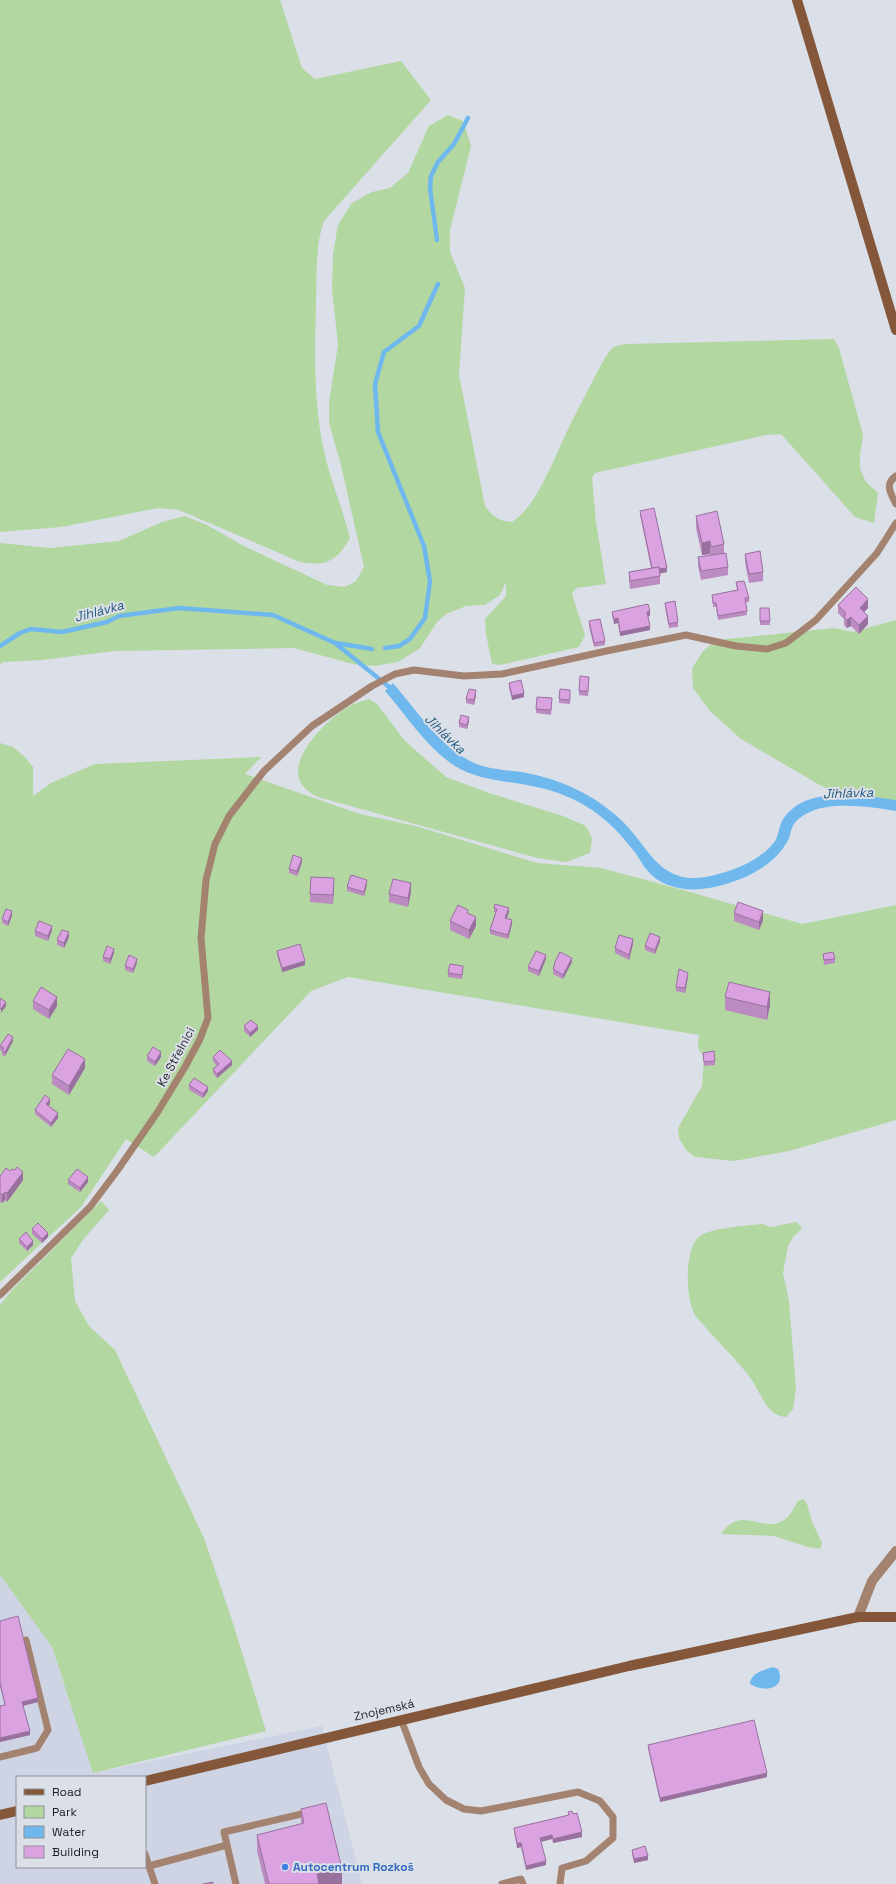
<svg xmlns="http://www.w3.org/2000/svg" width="896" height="1884" font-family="'Space Grotesk',sans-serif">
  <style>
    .built { fill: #ced4e4; fill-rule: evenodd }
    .green { fill: #b2d7a1 }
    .water { fill: #6fb8ee }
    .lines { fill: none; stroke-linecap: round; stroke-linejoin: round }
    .stream { stroke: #6fb8ee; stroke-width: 4.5 }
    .service { stroke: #a38370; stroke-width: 7 }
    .minor { stroke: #a38370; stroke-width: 10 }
    .secondary { stroke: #84573b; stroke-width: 10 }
    .wall { fill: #bb8bc2 }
    .shaded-wall { fill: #99719e }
    .building { fill: #daa2e1; stroke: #99719e }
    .shop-dot { fill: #3f7fe0; stroke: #dbdfe7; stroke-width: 1.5 }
    .labels { text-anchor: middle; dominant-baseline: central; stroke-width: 4; stroke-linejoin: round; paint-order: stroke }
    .street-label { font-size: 12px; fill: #1c1e21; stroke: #dbdfe7 }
    .shop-label { font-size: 12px; font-weight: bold; fill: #366cbe; stroke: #dbdfe7; text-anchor: start }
    .water-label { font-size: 13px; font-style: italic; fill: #24597e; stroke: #dbdfe7 }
  </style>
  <rect width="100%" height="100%" fill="#dbdfe7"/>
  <!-- built -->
  <path class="built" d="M0,1575l52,72 41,126 229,-47 40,158h-362zM17,1777h128v90h-128z"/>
  <!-- green -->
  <g class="green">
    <path d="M0,0h280l22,68 13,11 86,-18 30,39 -107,121c-9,25 -7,52 -8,78 -1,51 -3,102 8,152 6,29 19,58 26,87 -13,23 -24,29 -50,24l-121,-52 -21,-2 -97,19 -61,5z"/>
    <path d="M448,115l15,6 8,25 -21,84v22l15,36 -6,87 26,131c8,11 13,15 27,16 27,-17 45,-72 60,-101 11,-22 22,-43 34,-65l7,-9 13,-3 208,-5 5,9 24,87 -3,20v14l6,13 12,11 -4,30 -19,-6 -74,-83 -15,1 -171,38 -3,5 4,44 10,62 -30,4 -4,6 13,41 -6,12 -79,18 -8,-1 -6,-30 -1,-15 21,-23v-14l-6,13 -15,10 -19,1 -20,8 -9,8 -17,26 -22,14 -23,4 -22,-2 -59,-16 -180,3 -72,9 -38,2 -4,2v-121l51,5 68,-7 43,-19 23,-6 22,9 37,21 83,39 18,2 11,-6 8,-14 -23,-102 -12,-42v-21l9,-57 -6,-56 1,-35 5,-29 14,-22 20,-11 18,-4 18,-15 21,-47z"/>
    <polygon points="896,620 896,808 866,802 825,788 741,739 710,711 693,688 692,668 704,650 717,640 834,628 853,632"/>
    <path d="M369,699l8,5 28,37 41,36 43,16 74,23 23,10 6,12 -2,15 -24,9 -29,-4 -219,-61c-4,-2 -8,-4 -11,-7 -29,-24 20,-71 41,-83 7,-4 14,-6 21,-8z"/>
    <polygon points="0,743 13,747 24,756 33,767 33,796 51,783 95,764 261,757 245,774 360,814 416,826 537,863 601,868 676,888 802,924 896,905 896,1120 789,1151 734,1161 695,1157 686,1150 679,1138 678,1128 702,1086 704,1057 698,1048 699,1035 348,977 311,991 154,1157 126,1139 81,1207 0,1282"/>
    <polygon points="101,1201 109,1210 82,1241 71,1259 75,1301 89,1326 115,1350 204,1538 232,1620 266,1731 93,1773 52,1647 0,1575 0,1305 12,1290"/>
    <path d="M797,1222l5,7 -8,7 -6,10 -5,27 6,28 7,87 -3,21 -7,8c-20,-1 -26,-27 -37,-41 -13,-17 -29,-32 -43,-48 -4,-5 -11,-11 -13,-17 -7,-17 -8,-55 3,-71 8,-13 52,-14 67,-16l7,3z"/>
    <path d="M803,1499l4,5 5,18 10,21 -2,6 -12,-2 -34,-11 -53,-2c22,-32 44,4 67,-17 4,-4 7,-12 10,-16z"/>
  </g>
  <!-- water -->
  <g class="water">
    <path d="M393,683c24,28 44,60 77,78 17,9 38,9 57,12 35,7 65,21 92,45 30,27 38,67 87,59 23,-4 55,-16 69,-36 4,-7 4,-14 7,-20 4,-8 15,-17 23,-20 29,-11 62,-5 91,-1v11c-23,-4 -65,-10 -86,1 -7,3 -16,9 -18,16 -2,5 -2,10 -5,14 -15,27 -50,41 -78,46 -22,4 -48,0 -63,-19 -5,-6 -8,-14 -14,-20 -11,-15 -24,-28 -40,-39 -18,-12 -38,-20 -60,-24 -26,-5 -55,-6 -77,-20 -29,-19 -48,-50 -70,-75z"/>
    <path d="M773,1667l5,2c9,20 -14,24 -28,15 0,-11 14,-14 23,-17z"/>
  </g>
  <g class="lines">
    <!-- stream -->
    <g class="stream">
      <polyline points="437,240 430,188 431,176 438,162 454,144 468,118"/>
      <polyline points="336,643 372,649"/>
      <polyline points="0,646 20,633 31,629 62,632 107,622 119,616 179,608 273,615 335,643 394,691"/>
      <polyline points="385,648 399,646 410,639 425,618 430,581 424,546 378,432 375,384 384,352 419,326 438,284"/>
    </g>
    <!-- service -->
    <g class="service">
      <path d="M896,476c-12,8 -5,18 0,28"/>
      <polyline points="0,1295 90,1207 117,1171 157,1113 185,1067 200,1039 208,1018 201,938 206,880 215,844 229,816 264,771 312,726 372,686 395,674 414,670 464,676 502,674 611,650 686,635 736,646 767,649 786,643 816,620 877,553 896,523"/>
      <polyline points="401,1719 419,1767 429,1784 446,1800 464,1809 481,1811 578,1792 600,1801 613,1817 613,1838 586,1861 562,1868 560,1884"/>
      <polyline points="0,1757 37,1748 48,1730 26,1640"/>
      <polyline points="145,1854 155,1884"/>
      <polyline points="149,1866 227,1845"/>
      <polyline points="236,1884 224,1832 310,1812"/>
      <polyline points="502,1884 521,1879 523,1884"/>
    </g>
    <!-- minor -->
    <polyline class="minor" points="858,1617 872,1581 896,1551"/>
    <!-- secondary -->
    <g class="secondary">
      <polyline points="797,0 896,330"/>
      <polyline points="145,1781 629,1666 858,1617 896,1617"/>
      <polyline points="0,1815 17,1811"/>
    </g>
  </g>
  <!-- wall -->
  <g class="wall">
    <polygon points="640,511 667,572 660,573 660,584 630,589 629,580 629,572 651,568 640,515"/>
    <polygon points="696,516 724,544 724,553 728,567 728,575 701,580 698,566 698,557 710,556 710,554 702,555 696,528"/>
    <polygon points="745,554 763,572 763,581 749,583 745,562"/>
    <polygon points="736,582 749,598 749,602 746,602 747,615 718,620 716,607 713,607 712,595 737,590"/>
    <polygon points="665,603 678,622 678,627 669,628 665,607"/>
    <polygon points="838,605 868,608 864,612 868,624 859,634 851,626 847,628 844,625 844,619 838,613"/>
    <polygon points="760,608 769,608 770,625 760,625"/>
    <polygon points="612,612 650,616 647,616 650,630 620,636 618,623 614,624 612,616"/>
    <polygon points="589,621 605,641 605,645 594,647 589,626"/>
    <polygon points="589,681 588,696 579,695 579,691"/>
    <polygon points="509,683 524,697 512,700 509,688"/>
    <polygon points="570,694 570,704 559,703 559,699"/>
    <polygon points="476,695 474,705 466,703 466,699"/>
    <polygon points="552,703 551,715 536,713 536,709"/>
    <polygon points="469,721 467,729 459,727 459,723"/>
    <polygon points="302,862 297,876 289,873 289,869"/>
    <polygon points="367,884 364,896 347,891 347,887"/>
    <polygon points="334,887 333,904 310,902 310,894"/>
    <polygon points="411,892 408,907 389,902 389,894"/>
    <polygon points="494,908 509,912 507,918 512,924 508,939 490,934 490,930 496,912 494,912"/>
    <polygon points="734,913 763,920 759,930 734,921"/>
    <polygon points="468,914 476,926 469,939 450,930 450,921"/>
    <polygon points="12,916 8,926 2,923 2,919"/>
    <polygon points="52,930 48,941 35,936 35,931"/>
    <polygon points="69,937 64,948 57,945 57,940"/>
    <polygon points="660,941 655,954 645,950 645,946"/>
    <polygon points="633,944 629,960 615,953 615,948"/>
    <polygon points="277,951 305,965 282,972 277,955"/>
    <polygon points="114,953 110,964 103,961 103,957"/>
    <polygon points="823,954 835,959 835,963 824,965"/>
    <polygon points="546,959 539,976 528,971 528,967"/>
    <polygon points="572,962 563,979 553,974 554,964"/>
    <polygon points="137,963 133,973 125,970 125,966"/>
    <polygon points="463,970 462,979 448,977 448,973"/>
    <polygon points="688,977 685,993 676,991 676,987"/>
    <polygon points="725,997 770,1005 767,1020 725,1010"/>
    <polygon points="33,1001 57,1006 49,1019 33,1009"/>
    <polygon points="244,1026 258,1030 250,1037 244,1031"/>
    <polygon points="13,1041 5,1056 2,1055 2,1051 0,1050 0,1046"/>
    <polygon points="703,1053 715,1061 715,1065 704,1066"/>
    <polygon points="147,1056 161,1057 155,1066 147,1061"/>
    <polygon points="213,1057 232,1065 217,1078 213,1073 213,1069 217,1066 213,1061"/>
    <polygon points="85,1068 69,1095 52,1084 52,1075"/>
    <polygon points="189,1085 208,1091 203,1098 189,1090"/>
    <polygon points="50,1104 48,1106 58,1118 51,1127 35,1114 35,1110"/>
    <polygon points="0,1176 23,1180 7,1202 5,1200 2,1203 0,1202"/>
    <polygon points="68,1180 88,1182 80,1192 68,1184"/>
    <polygon points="32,1229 48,1237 42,1243 32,1234"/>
    <polygon points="19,1239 33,1245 27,1251 19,1243"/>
    <polygon points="0,1621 38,1702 23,1706 30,1735 0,1742 0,1706 5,1705 0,1687"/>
    <polygon points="648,1745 767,1777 660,1802 648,1749"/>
    <polygon points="301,1809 342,1884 265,1884 257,1851 257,1835 301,1824"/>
    <polygon points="568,1812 573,1814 582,1837 553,1843 552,1839 541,1842 546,1865 526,1870 521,1847 517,1848 514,1832 514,1828 568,1815"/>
    <polygon points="632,1850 648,1860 634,1863 632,1854"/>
  </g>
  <!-- shaded-wall -->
  <g class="shaded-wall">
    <polygon points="710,541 710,554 702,555 702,543"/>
    <polygon points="667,568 667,572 653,575 653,571"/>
    <polygon points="868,599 868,608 860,616 860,608"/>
    <polygon points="650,611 650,616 647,617 647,612"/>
    <polygon points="868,616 868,624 859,634 859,625"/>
    <polygon points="851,617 851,626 847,628 847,620"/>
    <polygon points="618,618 618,623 614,624 614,619"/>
    <polygon points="650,626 650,630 620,636 620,632"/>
    <polygon points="476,690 476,695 474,705 474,700"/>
    <polygon points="524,693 524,697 512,700 512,696"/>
    <polygon points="469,717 469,721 467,729 467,725"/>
    <polygon points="302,858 302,862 297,876 297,871"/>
    <polygon points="334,878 334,887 333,904 333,895"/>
    <polygon points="367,880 367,884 364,896 364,892"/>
    <polygon points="411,883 411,892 408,907 408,898"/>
    <polygon points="509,908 509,912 505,922 505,918"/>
    <polygon points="12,911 12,916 8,926 8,922"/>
    <polygon points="763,911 763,920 759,930 759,922"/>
    <polygon points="476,917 476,926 469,939 469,930"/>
    <polygon points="512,920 512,924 508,939 508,935"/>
    <polygon points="52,926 52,930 48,941 48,936"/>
    <polygon points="69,932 69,937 64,948 64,943"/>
    <polygon points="660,937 660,941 655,954 655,950"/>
    <polygon points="633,939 633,944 629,960 629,955"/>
    <polygon points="114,949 114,953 110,964 110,959"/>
    <polygon points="546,955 546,959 539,976 539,971"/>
    <polygon points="572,958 572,962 563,979 563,975"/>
    <polygon points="137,959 137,963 133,973 133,969"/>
    <polygon points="305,961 305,965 282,972 282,968"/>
    <polygon points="688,973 688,977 685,993 685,988"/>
    <polygon points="770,992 770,1005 767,1020 767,1007"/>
    <polygon points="57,997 57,1006 49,1019 49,1010"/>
    <polygon points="6,1002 6,1006 1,1013 1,1009"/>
    <polygon points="258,1026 258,1030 250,1037 250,1033"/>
    <polygon points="13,1037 13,1041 5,1056 5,1052"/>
    <polygon points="161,1052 161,1057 155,1066 155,1062"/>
    <polygon points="85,1059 85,1068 69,1095 69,1086"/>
    <polygon points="232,1061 232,1065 217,1078 217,1074"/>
    <polygon points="208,1087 208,1091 203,1098 203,1094"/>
    <polygon points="50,1099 50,1104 46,1108 46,1104"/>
    <polygon points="58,1113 58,1118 51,1127 51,1123"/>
    <polygon points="23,1172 23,1180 7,1202 7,1193"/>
    <polygon points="88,1177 88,1182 80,1192 80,1188"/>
    <polygon points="5,1192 5,1200 2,1203 2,1195"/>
    <polygon points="48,1233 48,1237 42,1243 42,1239"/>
    <polygon points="33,1241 33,1245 27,1251 27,1247"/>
    <polygon points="38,1698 38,1702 22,1706 22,1702"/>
    <polygon points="30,1731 30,1735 0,1742 0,1738"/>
    <polygon points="767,1773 767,1777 660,1802 660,1798"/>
    <polygon points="582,1832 582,1837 553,1843 553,1839"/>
    <polygon points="552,1835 552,1839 540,1842 540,1838"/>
    <polygon points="517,1843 521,1843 521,1847 517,1848"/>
    <polygon points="648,1856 648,1860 634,1863 634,1859"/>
    <polygon points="546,1861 546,1865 526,1870 526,1866"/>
    <polygon points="342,1869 342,1884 317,1884 317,1874"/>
  </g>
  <!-- building -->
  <g class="building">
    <polygon points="654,508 667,568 659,569 659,567 652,568 640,511"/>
    <polygon points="717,511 724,544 711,547 710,541 702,543 696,516"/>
    <polygon points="760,551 763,572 749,574 745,554"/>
    <polygon points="726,553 728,567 701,571 698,557"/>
    <polygon points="659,567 660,576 630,581 629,572"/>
    <polygon points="744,581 749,598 745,598 747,611 718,616 716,603 713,603 712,595 738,590 736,582"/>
    <polygon points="856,587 868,599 860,608 868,616 859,625 851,617 847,620 844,617 846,613 838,605"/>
    <polygon points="675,601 678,622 669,624 665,603"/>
    <polygon points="648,604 650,611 647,612 650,626 620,632 618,618 614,619 612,612"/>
    <polygon points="760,608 769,608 770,621 760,621"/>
    <polygon points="600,619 605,641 594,643 589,621"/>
    <polygon points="580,676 589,677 588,691 579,691"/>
    <polygon points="521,680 524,693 512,696 509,683"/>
    <polygon points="469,689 476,690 474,700 466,699"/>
    <polygon points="560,689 570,690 570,700 559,699"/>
    <polygon points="537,697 552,698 551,710 536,709"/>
    <polygon points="461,715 469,717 467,725 459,723"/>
    <polygon points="293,855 302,858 297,871 289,869"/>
    <polygon points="351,875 367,880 364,892 347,887"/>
    <polygon points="311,877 334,878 333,895 310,894"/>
    <polygon points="393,879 411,883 408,898 389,894"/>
    <polygon points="738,902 763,911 759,922 734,913"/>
    <polygon points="495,904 509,908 505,918 512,920 508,935 490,930 497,909 494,908"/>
    <polygon points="458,905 468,910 467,913 476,917 469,930 450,921"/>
    <polygon points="6,909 12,911 8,922 2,919"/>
    <polygon points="39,921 52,926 48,936 35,931"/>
    <polygon points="62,930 69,932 64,943 57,940"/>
    <polygon points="650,933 660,937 655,950 645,946"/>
    <polygon points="619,935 633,939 629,955 615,948"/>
    <polygon points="300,944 305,961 282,968 277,951"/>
    <polygon points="107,946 114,949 110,959 103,957"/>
    <polygon points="536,951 546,955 539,971 528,967"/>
    <polygon points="560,952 572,958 563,975 553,969 555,964 554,964"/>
    <polygon points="833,952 835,959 824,960 823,954"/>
    <polygon points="129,955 137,959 133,969 125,966"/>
    <polygon points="450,964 463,966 462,975 448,973"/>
    <polygon points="679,969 688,973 685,988 676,987"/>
    <polygon points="729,982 770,992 767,1007 725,997"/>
    <polygon points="41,987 57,997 49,1010 33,1001"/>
    <polygon points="0,998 6,1002 1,1009 0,1008"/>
    <polygon points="251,1020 258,1026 250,1033 244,1026"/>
    <polygon points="8,1034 13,1037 5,1052 2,1051 4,1048 0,1046"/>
    <polygon points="153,1047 161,1052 155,1062 147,1056"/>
    <polygon points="68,1049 85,1059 69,1086 52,1075"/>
    <polygon points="220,1050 232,1061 217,1074 213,1069 219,1064 213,1057"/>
    <polygon points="714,1051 715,1061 704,1062 703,1053"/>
    <polygon points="194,1078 208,1087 203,1094 189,1085"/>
    <polygon points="45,1095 50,1099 46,1104 58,1113 51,1123 35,1110"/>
    <polygon points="17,1167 23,1172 7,1193 5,1192 2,1195 0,1193 0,1176 6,1168 10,1171 12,1169 15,1170"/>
    <polygon points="77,1169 88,1177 80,1188 68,1180"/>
    <polygon points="38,1223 48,1233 42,1239 32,1229"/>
    <polygon points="26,1232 33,1241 27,1247 19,1239"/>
    <polygon points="18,1616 38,1698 22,1702 30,1731 0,1738 0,1706 5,1705 0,1682 0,1621"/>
    <polygon points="754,1720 767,1773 660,1798 648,1745"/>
    <polygon points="326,1803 342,1869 317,1874 319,1884 269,1884 257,1835 304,1823 301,1809"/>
    <polygon points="572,1811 573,1814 577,1813 582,1832 553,1839 552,1835 540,1838 546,1861 526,1866 521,1843 517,1843 514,1828 569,1815 568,1812"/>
    <polygon points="645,1846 648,1856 634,1859 632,1850"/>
    <polygon points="213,1882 213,1884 203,1884"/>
  </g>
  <!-- markers -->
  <circle class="shop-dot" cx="285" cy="1867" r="4"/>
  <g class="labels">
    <!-- street labels -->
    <g class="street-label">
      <text transform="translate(176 1057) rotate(-62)">Ke Střelnici</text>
      <text transform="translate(384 1710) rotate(-13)">Znojemská</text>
    </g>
    <!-- shop labels -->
    <g class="shop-label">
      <text x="293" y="1867">Autocentrum Rozkoš</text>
    </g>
    <!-- water labels -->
    <g class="water-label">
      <text transform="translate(99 611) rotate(-15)">Jihlávka</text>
      <text transform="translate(445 734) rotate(44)">Jihlávka</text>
      <text transform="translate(848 793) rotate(-2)">Jihlávka</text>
    </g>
  </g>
  <!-- legend -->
  <rect x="16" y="1776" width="130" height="92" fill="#dbdfe7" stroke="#8f9298"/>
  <rect x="24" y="1789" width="20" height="6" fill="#84573b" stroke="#8f9298"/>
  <text x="52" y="1796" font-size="12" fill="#1c1e21">Road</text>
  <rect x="24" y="1806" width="20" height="12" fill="#b2d7a1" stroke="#8f9298"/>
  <text x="52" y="1816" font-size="12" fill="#1c1e21">Park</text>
  <rect x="24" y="1826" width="20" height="12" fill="#6fb8ee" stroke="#8f9298"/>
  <text x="52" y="1836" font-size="12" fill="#1c1e21">Water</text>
  <rect x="24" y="1846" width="20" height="12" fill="#daa2e1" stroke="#8f9298"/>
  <text x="52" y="1856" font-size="12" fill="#1c1e21">Building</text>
</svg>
